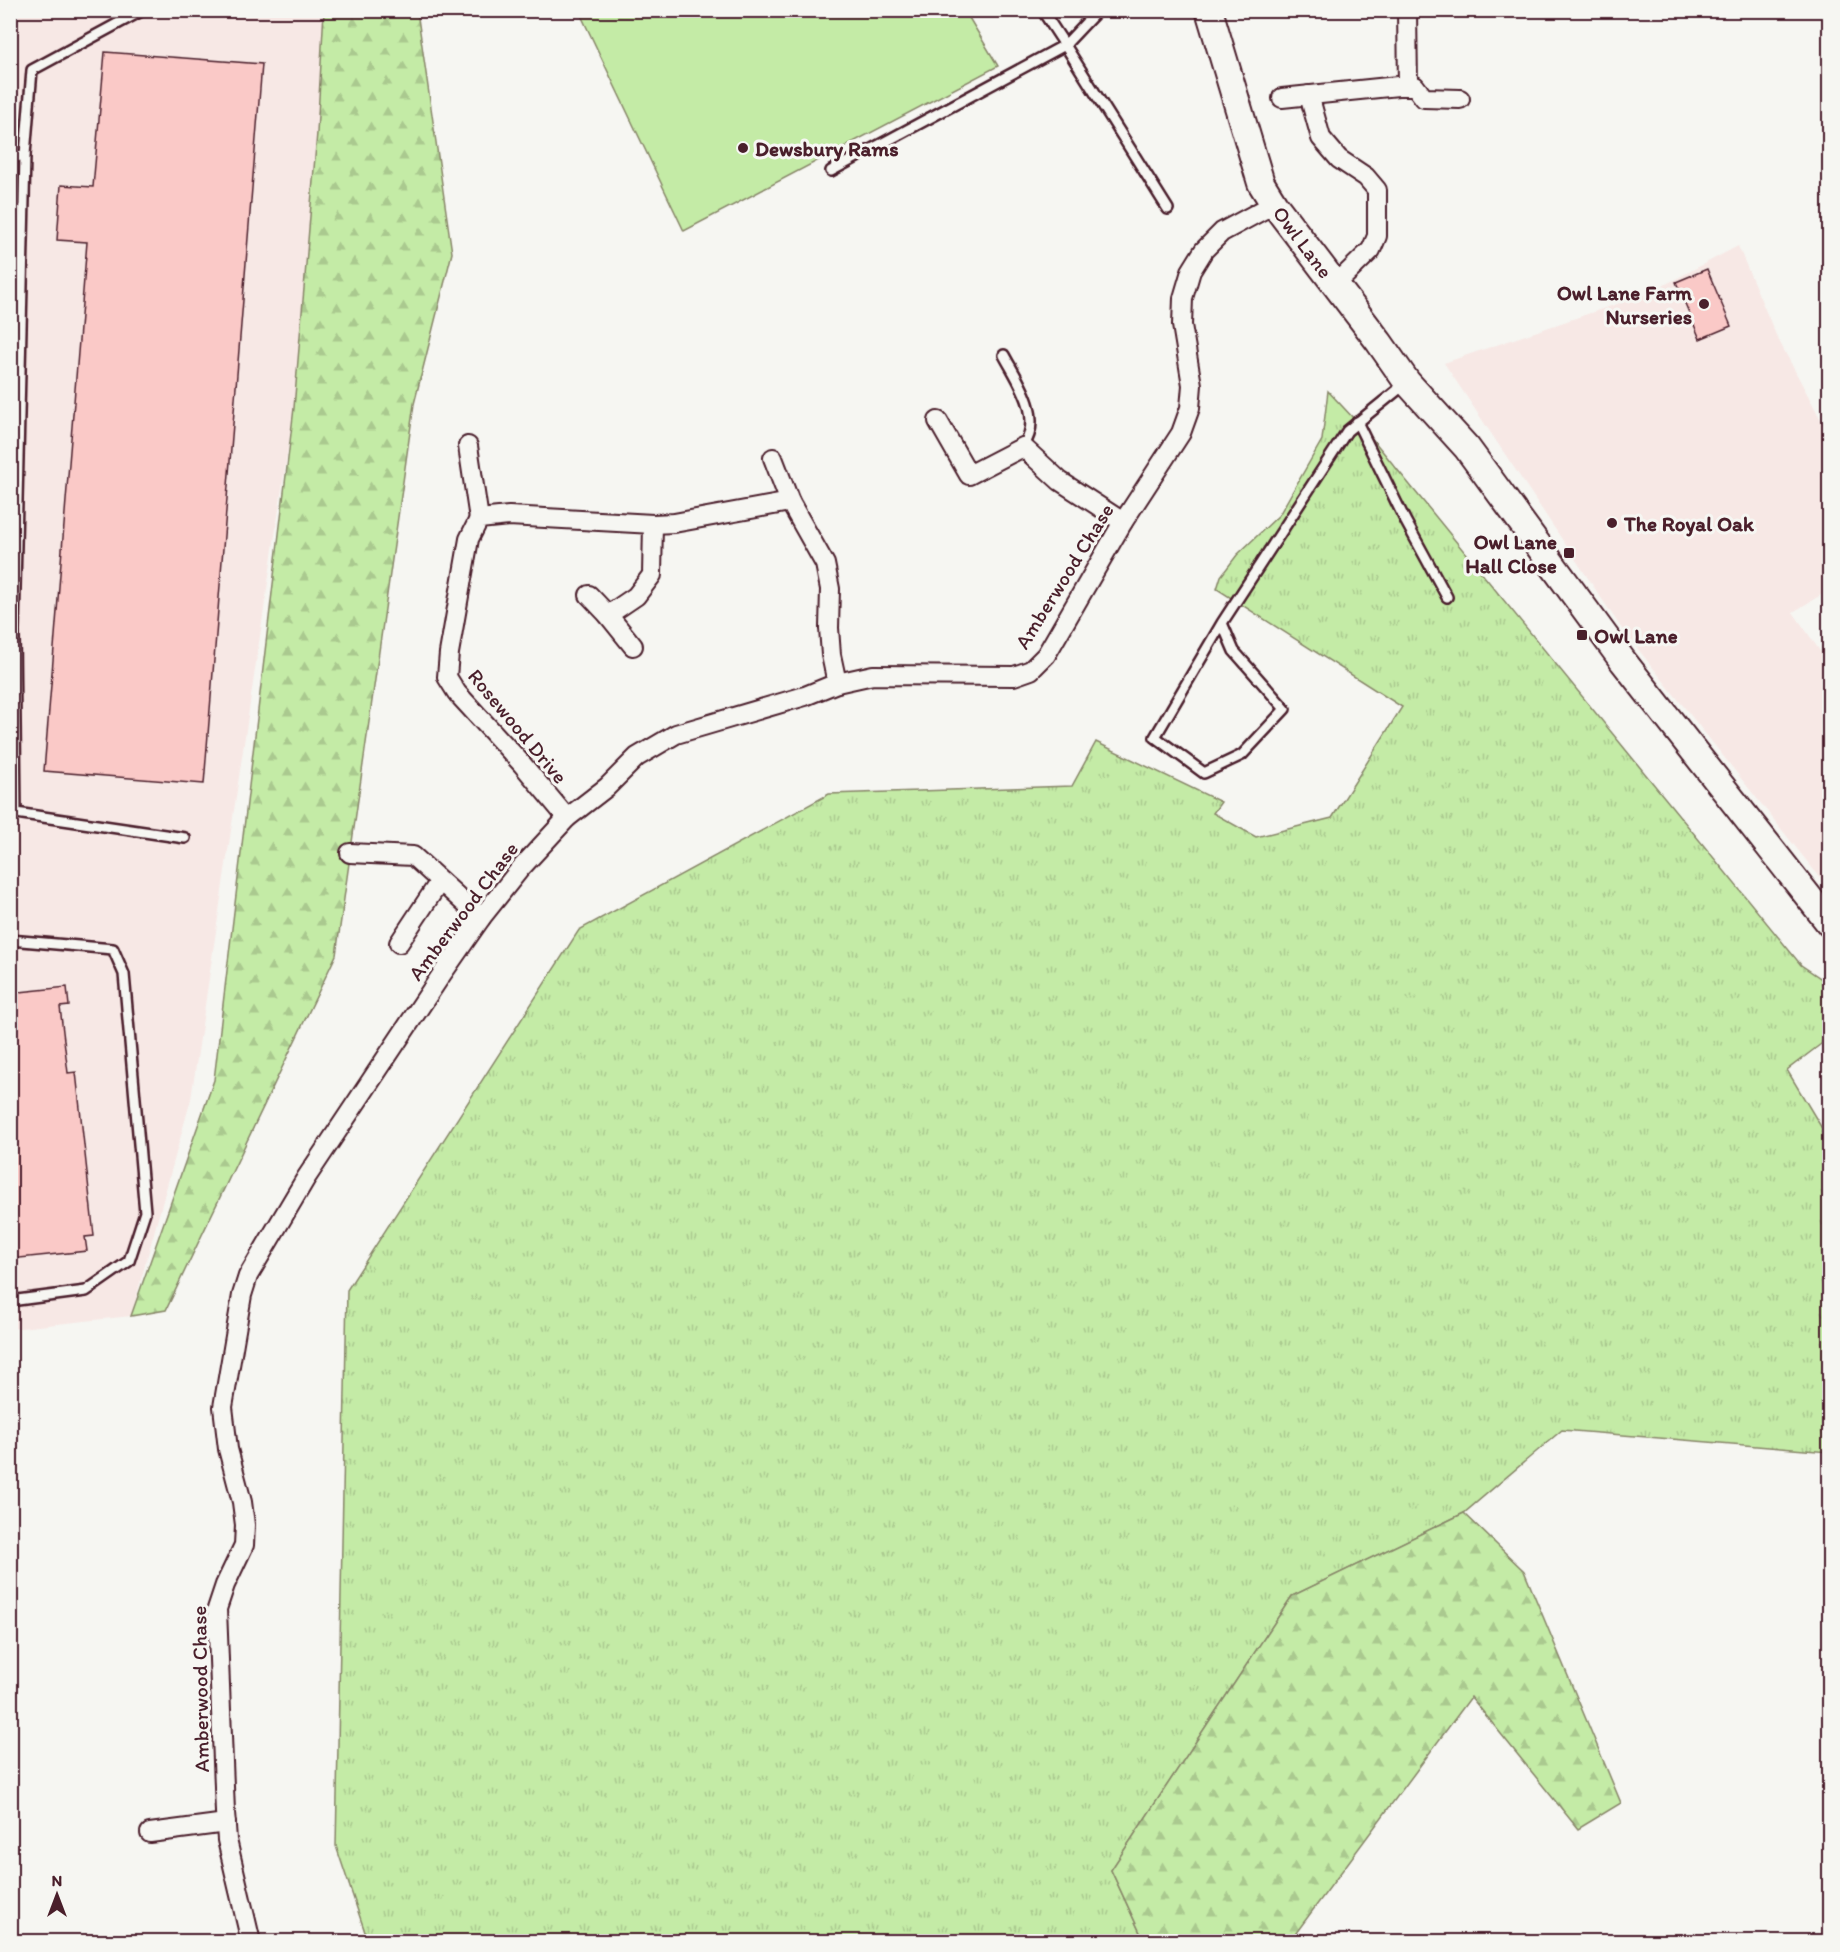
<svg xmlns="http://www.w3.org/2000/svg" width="1840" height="1952" font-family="Itim,sans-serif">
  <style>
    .built { fill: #f7e8e5 }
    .grass { fill: url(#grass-tufts); stroke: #878568; stroke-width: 1.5 }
    .forest { fill: url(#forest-firs); stroke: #878568; stroke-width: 1.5 }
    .pitch { fill: #c4eba6; stroke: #878568; stroke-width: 1.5 }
    .building { fill: #fac9c7; stroke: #4a1f2b; stroke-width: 1.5 }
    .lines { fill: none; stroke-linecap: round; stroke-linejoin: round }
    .lane-casing { stroke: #4a1f2b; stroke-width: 14 }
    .street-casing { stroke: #4a1f2b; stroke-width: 22 }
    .secondary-casing { stroke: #4a1f2b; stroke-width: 30 }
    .lane { stroke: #f6f6f2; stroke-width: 9 }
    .street { stroke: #f6f6f2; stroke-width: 18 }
    .secondary { stroke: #f6f6f2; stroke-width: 26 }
    .poi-dot { fill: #4a1f2b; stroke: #f6f6f2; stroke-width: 2 }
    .labels { text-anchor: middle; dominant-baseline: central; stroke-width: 6; stroke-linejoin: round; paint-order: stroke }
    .poi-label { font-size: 21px; font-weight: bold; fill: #4a1f2b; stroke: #f6f6f2; text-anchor: start }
    .street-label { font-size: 21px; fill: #4a1f2b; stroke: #f6f6f2 }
  </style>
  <defs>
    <pattern id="grass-tufts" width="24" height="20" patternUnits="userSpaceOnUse" patternTransform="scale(1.5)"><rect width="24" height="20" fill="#c4eba6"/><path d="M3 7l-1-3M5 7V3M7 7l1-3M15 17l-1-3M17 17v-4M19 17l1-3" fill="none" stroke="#aac98f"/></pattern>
    <pattern id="forest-firs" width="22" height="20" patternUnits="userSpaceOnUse" patternTransform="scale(1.5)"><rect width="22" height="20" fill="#c4eba6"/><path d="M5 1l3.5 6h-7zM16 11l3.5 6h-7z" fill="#aac98f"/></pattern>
  </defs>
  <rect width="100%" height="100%" fill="#f6f6f2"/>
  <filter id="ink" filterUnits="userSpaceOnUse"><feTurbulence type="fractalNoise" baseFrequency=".0167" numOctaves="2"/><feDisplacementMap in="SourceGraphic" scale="12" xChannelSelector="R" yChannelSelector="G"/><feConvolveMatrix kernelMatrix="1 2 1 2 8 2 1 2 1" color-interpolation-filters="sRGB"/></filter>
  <g filter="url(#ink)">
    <!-- built -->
    <g class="built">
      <polygon points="10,11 324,11 317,133 294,408 191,1099 131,1316 11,1329"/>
      <polygon points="1738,246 1776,335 1829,435 1829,590 1793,612 1829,664 1829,889 1622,629 1444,363 1649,293"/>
    </g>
    <!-- grass -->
    <polygon class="grass" points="1328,391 1370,436 1801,965 1829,984 1829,1038 1787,1070 1829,1140 1829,1452 1562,1430 1464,1513 1292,1596 1111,1870 1144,1941 368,1941 336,1846 347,1290 579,930 829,794 1072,786 1096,742 1221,802 1213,813 1256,837 1332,818 1402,707 1217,589 1221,576 1237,555 1279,515 1322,440"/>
    <!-- forest -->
    <g class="forest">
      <polygon points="324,11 417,11 452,253 414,404 336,955 166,1310 131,1316 214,1080 294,408 317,133"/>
      <polygon points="1464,1513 1524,1571 1621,1803 1578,1829 1471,1697 1290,1941 1144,1941 1111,1870 1292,1596"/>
    </g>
    <!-- pitch -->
    <polygon class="pitch" points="579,11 965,11 998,66 684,231"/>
    <!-- building -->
    <g class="building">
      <polygon points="105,52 262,64 204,784 44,771 87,242 57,240 61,185 93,187"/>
      <polygon points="1707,269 1731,326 1700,339 1676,282"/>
      <polygon points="67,987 69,1006 60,1007 68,1073 76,1072 94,1236 85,1237 87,1251 10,1259 10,993"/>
    </g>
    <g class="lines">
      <!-- lane casing -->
      <g class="lane-casing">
        <g id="lane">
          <polyline points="1042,10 1065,45 1098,10"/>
          <polyline points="25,155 14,631 16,813 185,838"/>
          <polyline points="10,158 25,155 32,70 143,10"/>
          <polyline points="831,171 1065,45 1168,209"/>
          <path d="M1004,355c15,28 40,61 19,92"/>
          <polyline points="1357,422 1405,520 1447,597"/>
          <polyline points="1222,623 1234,651 1285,709 1242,755 1204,773 1155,737 1222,623 1347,431 1405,384"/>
          <polyline points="10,940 113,949 124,974 145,1212 129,1261 86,1291 10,1301"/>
        </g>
      </g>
      <!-- street casing -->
      <g class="street-casing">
        <g id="street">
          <polyline points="1407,10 1408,86"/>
          <polyline points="1309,95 1321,138 1339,159 1366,177 1377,190 1377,236 1371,250 1335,285"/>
          <polyline points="1282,98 1398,86 1415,86 1424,98 1460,99"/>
          <polyline points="938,421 969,475 1023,447 1060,481 1123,522"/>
          <polyline points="468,446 479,519"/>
          <polyline points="773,458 790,502"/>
          <polyline points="589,595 608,615 633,646"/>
          <polyline points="608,615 636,596 652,575 653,524"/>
          <polyline points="567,818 522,764 457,693 447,677 449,653 469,539 479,519 509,516 653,524 674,523 790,502 825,564 830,589 829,628 831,655 837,683"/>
          <polyline points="350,853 413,856 481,918"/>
          <polyline points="399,943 440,881"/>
          <polyline points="150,1833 226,1823"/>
          <polyline points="251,1942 227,1840 225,1812 217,1609 225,1585 244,1545 245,1525 242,1502 228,1449 223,1407 242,1295 248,1276 306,1178 442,974 481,918 520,869 567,818 607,787 637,757 676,734 805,696 837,683 873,675 1014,676 1031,670 1046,655 1123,522 1181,433 1190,408 1192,385 1182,325 1183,298 1191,271 1204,250 1222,232 1274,204"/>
        </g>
      </g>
      <!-- secondary casing -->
      <g class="secondary-casing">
        <polyline id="secondary" points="1209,10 1261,183 1274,204 1379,342 1407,382 1467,448 1623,661 1830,924"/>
      </g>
      <!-- lane -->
      <use href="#lane" class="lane"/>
      <!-- street -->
      <use href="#street" class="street"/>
      <!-- secondary -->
      <use href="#secondary" class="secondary"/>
    </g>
  </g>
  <!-- markers -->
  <g class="poi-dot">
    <circle cx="743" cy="148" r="6"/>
    <circle cx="1704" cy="304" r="6"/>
    <circle cx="1612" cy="523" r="6"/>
    <rect x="1563" y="547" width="12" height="12" rx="3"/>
    <rect x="1576" y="629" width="12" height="12" rx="3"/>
  </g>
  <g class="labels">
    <!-- poi labels -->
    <g class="poi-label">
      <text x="755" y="148">Dewsbury Rams</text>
      <text x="1692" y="292" text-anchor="end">Owl Lane Farm<tspan x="1692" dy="24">Nurseries</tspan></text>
      <text x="1624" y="523">The Royal Oak</text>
      <text x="1557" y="541" text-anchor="end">Owl Lane<tspan x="1557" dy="24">Hall Close</tspan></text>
      <text x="1594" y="635">Owl Lane</text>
    </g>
    <!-- street labels -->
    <g class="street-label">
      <text transform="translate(1303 242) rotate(53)">Owl Lane</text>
      <text transform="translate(1064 576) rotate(-58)">Amberwood Chase</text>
      <text transform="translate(518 726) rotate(50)">Rosewood Drive</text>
      <text transform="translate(463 911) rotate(-53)">Amberwood Chase</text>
      <text transform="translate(200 1689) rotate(-91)">Amberwood Chase</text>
    </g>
  </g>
  <!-- margin -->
  <rect width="1840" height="1952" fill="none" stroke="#f6f6f2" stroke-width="36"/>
  <rect x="18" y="18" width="1804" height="1916" fill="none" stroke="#4a1f2b" stroke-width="2" filter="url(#ink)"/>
  <!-- north arrow -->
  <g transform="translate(57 1895)" stroke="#f6f6f2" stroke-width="4.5" paint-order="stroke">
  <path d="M0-4.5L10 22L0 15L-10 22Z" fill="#4a1f2b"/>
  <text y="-9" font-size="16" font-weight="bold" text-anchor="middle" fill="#4a1f2b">N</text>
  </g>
</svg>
